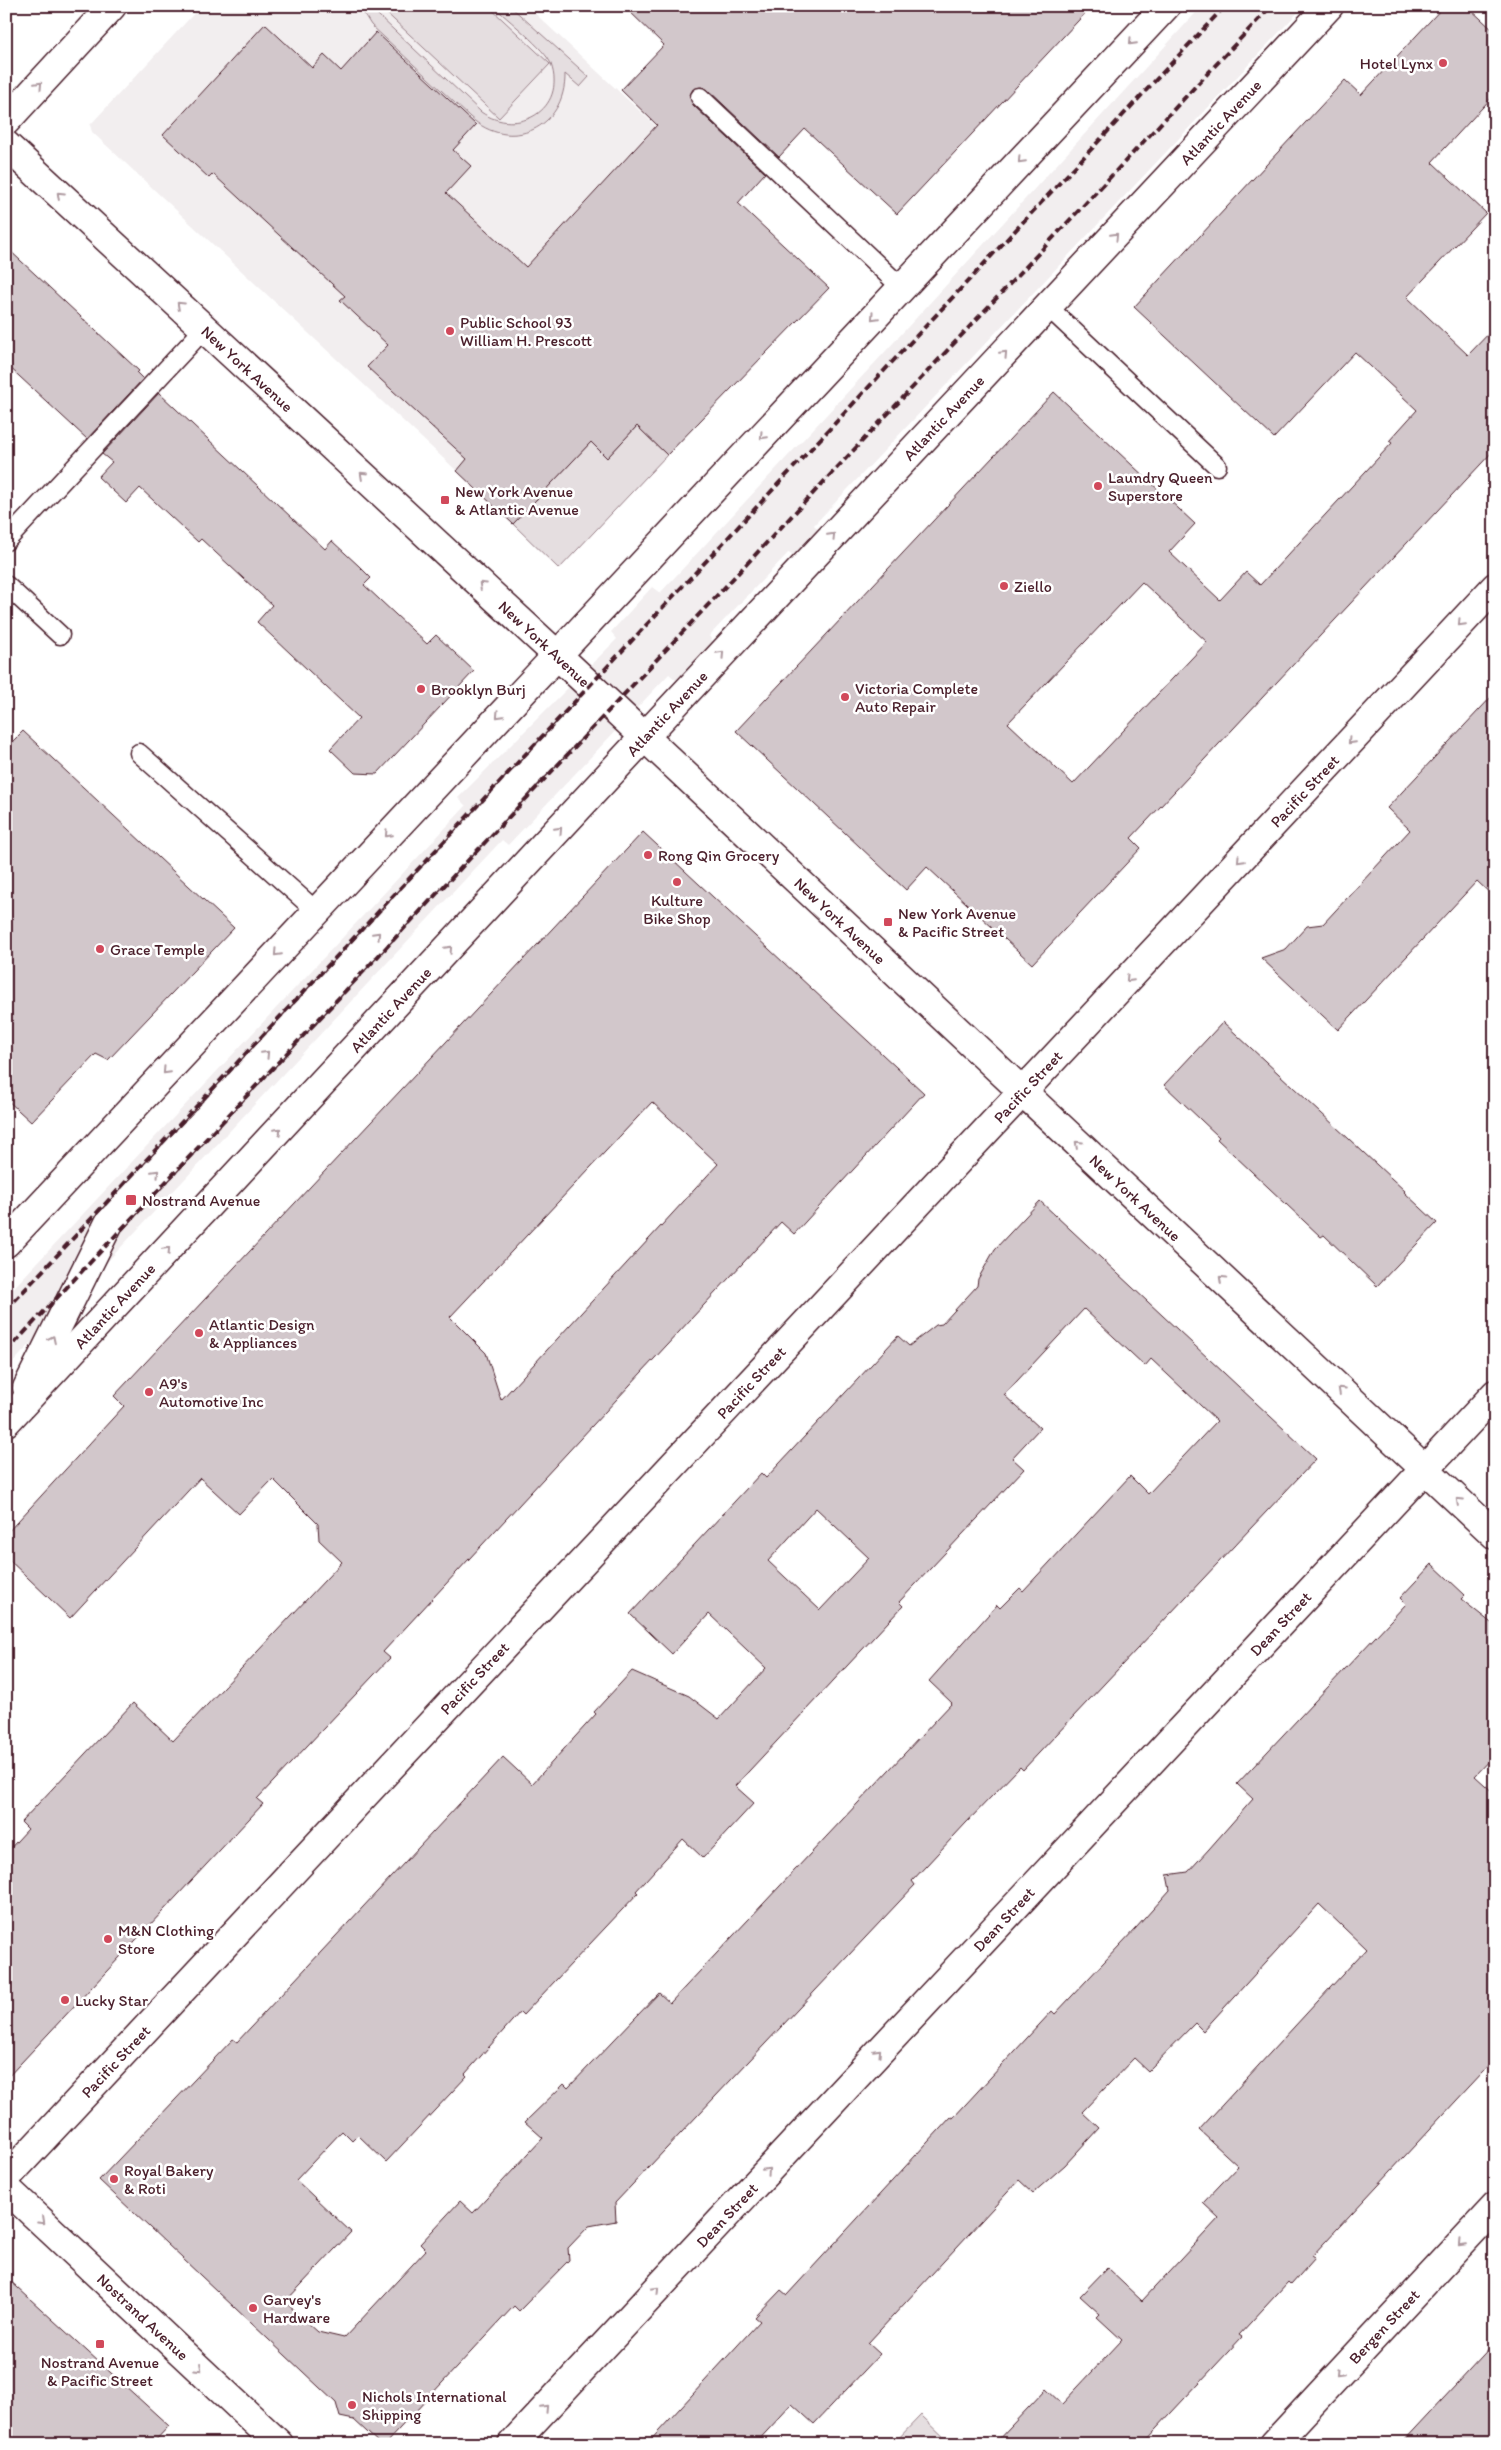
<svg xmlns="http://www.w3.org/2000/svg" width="1501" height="2450" font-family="Itim,sans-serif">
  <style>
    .built { fill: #f2eeef }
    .green { fill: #e5dee0; stroke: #987e86 }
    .building { fill: #d2c7cb; stroke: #4a1f2b; fill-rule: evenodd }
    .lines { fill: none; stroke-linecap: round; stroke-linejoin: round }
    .service-casing { stroke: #4a1f2b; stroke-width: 21 }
    .minor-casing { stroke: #4a1f2b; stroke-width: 31 }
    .secondary-casing { stroke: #4a1f2b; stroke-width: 31 }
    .primary-casing { stroke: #4a1f2b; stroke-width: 31 }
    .service { stroke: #fff; stroke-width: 18 }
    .minor { stroke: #fff; stroke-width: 28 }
    .secondary { stroke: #fff; stroke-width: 28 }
    .primary { stroke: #fff; stroke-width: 28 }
    .rail { stroke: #4a1f2b; stroke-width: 4; stroke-dasharray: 8 4; stroke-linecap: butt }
    .oneway { stroke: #ae9aa0 }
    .poi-dot { fill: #d1495b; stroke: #fff; stroke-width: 2 }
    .labels { text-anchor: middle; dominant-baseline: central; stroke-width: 5; stroke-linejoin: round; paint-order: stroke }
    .poi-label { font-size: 16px; fill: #4a1f2b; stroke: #fff; text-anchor: start }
    .street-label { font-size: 16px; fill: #4a1f2b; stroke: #fff }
  </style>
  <rect width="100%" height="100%" fill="#fff"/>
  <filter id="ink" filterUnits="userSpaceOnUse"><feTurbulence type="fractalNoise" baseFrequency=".02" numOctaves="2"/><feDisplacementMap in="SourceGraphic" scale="10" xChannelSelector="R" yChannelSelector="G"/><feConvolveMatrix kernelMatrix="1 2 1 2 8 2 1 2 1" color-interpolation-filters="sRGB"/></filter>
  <g filter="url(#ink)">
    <!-- built -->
    <g class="built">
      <polygon points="201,6 527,6 656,126 526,267 664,396 637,426 667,455 559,569 457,471 92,132 90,125"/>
      <polygon points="1202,6 1304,6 814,525 823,535 799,561 789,552 709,636 713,642 676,680 669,674 508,845 502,840 6,1370 6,1296 466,806 458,798 617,639 611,632 652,587 660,593 884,353"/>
    </g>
    <!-- green -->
    <g class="green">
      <path d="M359,6h13l6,9 103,97c37,26 86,-3 70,-48 -5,-14 -45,-46 -58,-58h17l79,71 -9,10 -15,-13c1,54 -55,80 -95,43l-99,-92z"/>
      <polygon points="379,6 488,6 550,64 499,118"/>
      <polygon points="637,426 667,455 559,569 513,524 591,442 607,458"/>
      <polygon points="921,2415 951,2444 893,2444"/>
    </g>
    <!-- building -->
    <g class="building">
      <polygon points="624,6 1092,6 897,214 805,129 779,157 707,89 702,87 693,89 690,95 693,105 765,173 738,203 829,288 667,455 637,426 607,458 591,442 513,524 457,471 467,459 367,367 388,345 340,300 345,296 213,174 209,178 163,135 265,24 312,68 324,55 341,71 376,32 476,125 453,150 471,166 446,193 526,267 657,125 621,90 664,45"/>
      <path d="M1444,6h23l28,26v62l-63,68 54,51 -79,84 61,58 27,-28v122l-364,389 10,10 -109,116 -105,-97 -21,23 -170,-159 318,-339 141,132 -26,28 51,48 26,-28 14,13 132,-142 -3,-2 28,-31 -62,-58 -81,86 -140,-131 211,-227 16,15zM1142,582l65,60 -134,142 -65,-61z"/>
      <polygon points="6,247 139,371 137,373 143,379 87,439 6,364"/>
      <polygon points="159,393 325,549 332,541 359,566 371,578 364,585 427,644 436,635 474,671 377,774 355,773 330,749 359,718 257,622 272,605 201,539 198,542 140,488 126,503 98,477 112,462 102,454"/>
      <polygon points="1495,693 1495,898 1477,881 1338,1030 1261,958 1286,949 1307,926 1323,924 1410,830 1387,808"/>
      <polygon points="23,731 234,928 108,1060 96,1054 31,1122 6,1099 6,748"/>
      <path d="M643,832l281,261 -130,141 -13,-12 -90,97 -308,333 7,6 -133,141 6,5 -257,275v-226l22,-24 -7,-7 112,-119 40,38 169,-179 -23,-22 -1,-16 -45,-45 -34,35 -39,-36 -130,140 -64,-61v-23l118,-128 -10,-10zM652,1102l66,62 -217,236 -15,-47 -36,-36z"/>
      <polygon points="1223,1022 1405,1191 1404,1192 1437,1223 1377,1286 1324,1235 1321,1237 1217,1139 1219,1137 1164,1085"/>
      <path d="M1040,1201l276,258 -293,311 -3,-3 -54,56 -54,58 3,4 -300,318 1,18 -27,5 -21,22 1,12 -50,51 -5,-5 -129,138h-5l-26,-24 -14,-3 -4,-14 -237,-223 134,-141 4,3 266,-285 29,27 64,-70 -2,-2 38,-41 57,25 30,23 47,-51 -57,-54 -37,40 -42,-40 131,-141 5,5 132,-142 11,10 27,-21 6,-1 35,-38 1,-7 17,-30zM1084,1309l61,57 6,-7 66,62 -69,73 -18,-18 -107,115 -3,-3 -20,20 -3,-3 -68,76 23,22 -282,300 -11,-10 -91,95 -4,-4 -39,38 18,16 -70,75 -13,-12 -40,43 6,6 -82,88 -26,-6 -33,-30 66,-70 -55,-52 46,-49 10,10 6,-6 28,27 81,-86 -2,-2 55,-62 3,3 115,-122 -2,-2 47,-52 20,19 51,-55 -19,-17 168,-180 -4,-4 125,-133 -12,-11 28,-30 -36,-33zM816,1508l53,50 -49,52 -52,-49z"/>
      <polygon points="1432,1564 1465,1595 1461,1599 1495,1626 1495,1755 1475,1776 1495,1794 1495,2059 1312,2256 1315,2258 1291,2285 1288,2282 1264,2308 1239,2335 1242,2337 1142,2444 994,2444 1046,2389 1062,2404 1122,2340 1097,2317 1100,2314 1080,2296 1107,2268 1142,2301 1219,2218 1203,2203 1238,2166 1199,2130 1366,1949 1319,1904 1203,2031 1195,2023 1148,2071 1134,2058 1082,2112 1099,2128 1065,2165 1033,2193 1019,2180 868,2343 880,2354 814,2424 792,2404 755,2444 647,2444 760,2321 755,2317 781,2290 787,2295 951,2117 953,2118 1052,2011 1055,2014 1136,1928 1170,1890 1167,1875 1188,1872 1209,1849 1253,1799 1237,1784 1406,1604 1400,1598"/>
      <polygon points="6,2277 169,2426 152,2444 6,2444"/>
      <polygon points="1495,2343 1495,2444 1401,2444 1456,2385"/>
    </g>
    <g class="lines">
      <!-- service casing -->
      <g class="service-casing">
        <g id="service">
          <polyline points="700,97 902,288"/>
          <polyline points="1048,307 1217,466"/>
          <polyline points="6,541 205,328"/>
          <polyline points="6,585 60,635"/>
          <polyline points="139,753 316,911"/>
        </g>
      </g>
      <!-- minor casing -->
      <g class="minor-casing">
        <g id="minor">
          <polyline points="6,121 112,6"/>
          <path id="s1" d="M6,145l564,522 925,868"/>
          <path id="s2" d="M6,2178l1489,-1591"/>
          <path id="s3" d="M512,2444l983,-1050"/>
          <path id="s4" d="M1274,2444l221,-237"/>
        </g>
      </g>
      <!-- secondary casing -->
      <g class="secondary-casing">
        <g id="secondary">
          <path id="s5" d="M6,2188l273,256"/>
        </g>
      </g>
      <!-- primary casing -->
      <g class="primary-casing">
        <g id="primary">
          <polyline points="6,1243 1166,6"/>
          <polyline points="27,1388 109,1223 601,696"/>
          <path id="s6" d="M6,1422l670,-719 653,-697"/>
        </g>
      </g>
      <!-- service -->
      <use href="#service" class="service"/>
      <!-- minor -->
      <use href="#minor" class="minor"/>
      <!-- secondary -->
      <use href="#secondary" class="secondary"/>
      <!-- primary -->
      <use href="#primary" class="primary"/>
      <!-- rail -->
      <g class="rail">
        <polyline points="6,1310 1225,6"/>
        <polyline points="6,1352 1271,6"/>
      </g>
    </g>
    <!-- one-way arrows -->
    <defs><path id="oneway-chevron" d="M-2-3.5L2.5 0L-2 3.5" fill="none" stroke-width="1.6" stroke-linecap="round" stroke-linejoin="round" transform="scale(1.25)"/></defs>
    <g class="oneway">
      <use href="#oneway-chevron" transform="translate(1132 42) rotate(133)"/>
      <use href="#oneway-chevron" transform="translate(39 85) rotate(-47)"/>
      <use href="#oneway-chevron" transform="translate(1021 160) rotate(133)"/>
      <use href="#oneway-chevron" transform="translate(60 195) rotate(-137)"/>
      <use href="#oneway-chevron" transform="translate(1115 236) rotate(-47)"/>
      <use href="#oneway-chevron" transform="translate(180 305) rotate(-137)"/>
      <use href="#oneway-chevron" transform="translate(874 317) rotate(133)"/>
      <use href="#oneway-chevron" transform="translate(1004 354) rotate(-47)"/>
      <use href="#oneway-chevron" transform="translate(763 436) rotate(133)"/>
      <use href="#oneway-chevron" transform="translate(363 475) rotate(-137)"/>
      <use href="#oneway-chevron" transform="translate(832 536) rotate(-47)"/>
      <use href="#oneway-chevron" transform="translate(482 585) rotate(-137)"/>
      <use href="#oneway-chevron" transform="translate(1461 623) rotate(133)"/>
      <use href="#oneway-chevron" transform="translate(721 654) rotate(-47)"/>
      <use href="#oneway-chevron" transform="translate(499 715) rotate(133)"/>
      <use href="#oneway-chevron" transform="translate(1351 741) rotate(133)"/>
      <use href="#oneway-chevron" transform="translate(559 830) rotate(-47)"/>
      <use href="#oneway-chevron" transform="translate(388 834) rotate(133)"/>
      <use href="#oneway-chevron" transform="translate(1240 860) rotate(133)"/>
      <use href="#oneway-chevron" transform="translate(377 935) rotate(-47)"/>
      <use href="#oneway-chevron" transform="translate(449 949) rotate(-47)"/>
      <use href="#oneway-chevron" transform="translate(277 953) rotate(133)"/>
      <use href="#oneway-chevron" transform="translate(1129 979) rotate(133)"/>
      <use href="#oneway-chevron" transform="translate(266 1054) rotate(-47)"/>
      <use href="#oneway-chevron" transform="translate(166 1071) rotate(133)"/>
      <use href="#oneway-chevron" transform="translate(278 1131) rotate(-47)"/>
      <use href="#oneway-chevron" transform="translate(1078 1144) rotate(-137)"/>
      <use href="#oneway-chevron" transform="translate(156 1173) rotate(-47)"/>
      <use href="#oneway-chevron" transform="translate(167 1250) rotate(-47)"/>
      <use href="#oneway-chevron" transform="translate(1222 1279) rotate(-137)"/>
      <use href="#oneway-chevron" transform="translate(52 1339) rotate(-64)"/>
      <use href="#oneway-chevron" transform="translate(1341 1390) rotate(-137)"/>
      <use href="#oneway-chevron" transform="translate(1459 1501) rotate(-137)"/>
      <use href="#oneway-chevron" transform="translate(878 2052) rotate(-47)"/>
      <use href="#oneway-chevron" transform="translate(767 2171) rotate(-47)"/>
      <use href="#oneway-chevron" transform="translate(42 2221) rotate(43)"/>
      <use href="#oneway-chevron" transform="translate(1461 2243) rotate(133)"/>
      <use href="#oneway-chevron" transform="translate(656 2290) rotate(-47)"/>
      <use href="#oneway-chevron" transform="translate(199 2368) rotate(43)"/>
      <use href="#oneway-chevron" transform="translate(1339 2374) rotate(133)"/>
      <use href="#oneway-chevron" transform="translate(545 2408) rotate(-47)"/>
    </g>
  </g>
  <!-- markers -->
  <g class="poi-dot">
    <circle cx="1443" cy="63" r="5"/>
    <circle cx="450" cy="331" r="5"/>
    <circle cx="1098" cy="486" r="5"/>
    <rect x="440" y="495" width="10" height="10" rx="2.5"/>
    <circle cx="1004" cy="586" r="5"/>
    <circle cx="421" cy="689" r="5"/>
    <circle cx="845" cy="697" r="5"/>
    <circle cx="648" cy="855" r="5"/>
    <circle cx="677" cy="882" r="5"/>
    <rect x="883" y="917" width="10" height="10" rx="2.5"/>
    <circle cx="100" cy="949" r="5"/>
    <rect x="125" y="1194" width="12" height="12" rx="2.5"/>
    <circle cx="199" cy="1333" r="5"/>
    <circle cx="149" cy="1392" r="5"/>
    <circle cx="108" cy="1939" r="5"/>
    <circle cx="65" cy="2000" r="5"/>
    <circle cx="114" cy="2179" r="5"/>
    <circle cx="253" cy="2308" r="5"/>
    <rect x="95" y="2339" width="10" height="10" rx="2.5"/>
    <circle cx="352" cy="2405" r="5"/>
  </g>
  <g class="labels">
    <!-- poi labels -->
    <g class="poi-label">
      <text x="1433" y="63" text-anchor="end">Hotel Lynx</text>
      <text x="460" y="322">Public School 93<tspan x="460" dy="18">William H. Prescott</tspan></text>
      <text x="1108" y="477">Laundry Queen<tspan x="1108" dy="18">Superstore</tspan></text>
      <text x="455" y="491">New York Avenue<tspan x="455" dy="18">&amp; Atlantic Avenue</tspan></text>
      <text x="1014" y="586">Ziello</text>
      <text x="855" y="688">Victoria Complete<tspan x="855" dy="18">Auto Repair</tspan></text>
      <text x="431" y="689">Brooklyn Burj</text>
      <text x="658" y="855">Rong Qin Grocery</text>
      <text x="677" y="900" text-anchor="middle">Kulture<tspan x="677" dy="18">Bike Shop</tspan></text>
      <text x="898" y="913">New York Avenue<tspan x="898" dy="18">&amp; Pacific Street</tspan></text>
      <text x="110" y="949">Grace Temple</text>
      <text x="142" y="1200">Nostrand Avenue</text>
      <text x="209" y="1324">Atlantic Design<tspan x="209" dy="18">&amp; Appliances</tspan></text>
      <text x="159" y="1383">A9's<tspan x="159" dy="18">Automotive Inc</tspan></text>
      <text x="118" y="1930">M&amp;N Clothing<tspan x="118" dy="18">Store</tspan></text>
      <text x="75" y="2000">Lucky Star</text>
      <text x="124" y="2170">Royal Bakery<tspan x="124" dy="18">&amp; Roti</tspan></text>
      <text x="263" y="2299">Garvey's<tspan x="263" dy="18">Hardware</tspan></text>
      <text x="100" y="2362" text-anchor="middle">Nostrand Avenue<tspan x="100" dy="18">&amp; Pacific Street</tspan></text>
      <text x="362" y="2396">Nichols International<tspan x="362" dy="18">Shipping</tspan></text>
    </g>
    <!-- street labels -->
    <g class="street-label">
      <text stroke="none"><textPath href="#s6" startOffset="1779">Atlantic Avenue</textPath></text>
      <text stroke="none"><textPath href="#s1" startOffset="329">New York Avenue</textPath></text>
      <text stroke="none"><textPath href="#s6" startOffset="1374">Atlantic Avenue</textPath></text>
      <text stroke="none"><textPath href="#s1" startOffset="734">New York Avenue</textPath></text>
      <text stroke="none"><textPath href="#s6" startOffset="969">Atlantic Avenue</textPath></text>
      <text stroke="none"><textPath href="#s2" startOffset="1900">Pacific Street</textPath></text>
      <text stroke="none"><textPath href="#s1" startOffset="1139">New York Avenue</textPath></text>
      <text stroke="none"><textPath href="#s6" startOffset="564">Atlantic Avenue</textPath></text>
      <text stroke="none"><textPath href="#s2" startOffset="1495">Pacific Street</textPath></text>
      <text stroke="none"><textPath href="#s1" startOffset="1544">New York Avenue</textPath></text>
      <text stroke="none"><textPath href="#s6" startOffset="159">Atlantic Avenue</textPath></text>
      <text stroke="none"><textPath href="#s2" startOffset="1090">Pacific Street</textPath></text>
      <text stroke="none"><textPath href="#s3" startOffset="1124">Dean Street</textPath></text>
      <text stroke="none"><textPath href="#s2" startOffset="685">Pacific Street</textPath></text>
      <text stroke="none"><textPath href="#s3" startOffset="719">Dean Street</textPath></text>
      <text stroke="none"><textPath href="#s2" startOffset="160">Pacific Street</textPath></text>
      <text stroke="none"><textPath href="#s3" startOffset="314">Dean Street</textPath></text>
      <text stroke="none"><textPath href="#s5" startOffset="188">Nostrand Avenue</textPath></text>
      <text stroke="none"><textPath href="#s4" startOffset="161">Bergen Street</textPath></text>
    </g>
  </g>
  <!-- margin -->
  <rect width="1501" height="2450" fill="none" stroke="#fff" stroke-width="25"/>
  <rect x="12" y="12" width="1476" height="2425" fill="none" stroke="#4a1f2b" stroke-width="2" filter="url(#ink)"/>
</svg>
